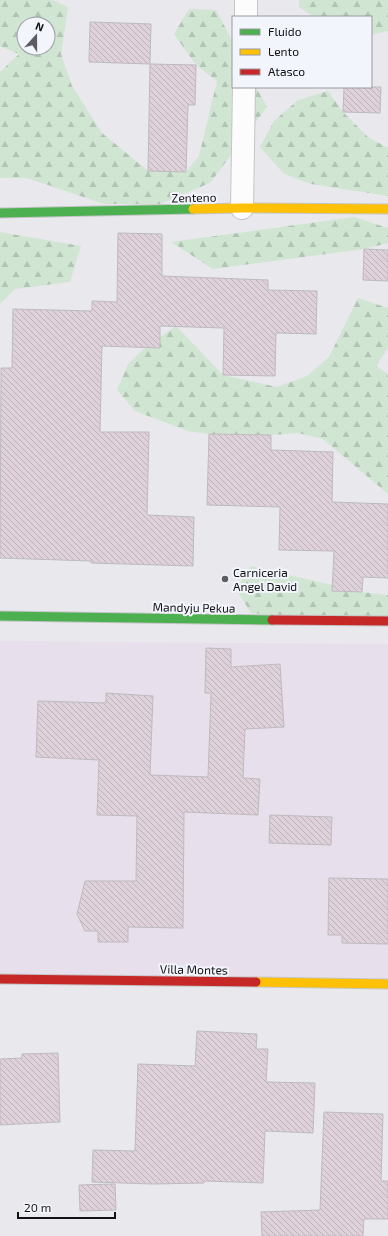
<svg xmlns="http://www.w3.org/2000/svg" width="388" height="1236" font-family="'Exo 2',sans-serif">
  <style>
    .commercial { fill: #e7dfec }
    .forest { fill: url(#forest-firs); fill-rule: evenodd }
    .building { fill: url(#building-back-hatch); stroke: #bdbbbe }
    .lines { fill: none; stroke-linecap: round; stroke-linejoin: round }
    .street-casing { stroke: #c5c5c8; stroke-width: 24 }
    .fast-casing { stroke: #c5c5c8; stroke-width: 11 }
    .slow-casing { stroke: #c5c5c8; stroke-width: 11 }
    .jam-casing { stroke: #c5c5c8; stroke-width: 11 }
    .street { stroke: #fcfcfc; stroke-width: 22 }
    .fast { stroke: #4caf50; stroke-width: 9 }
    .slow { stroke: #ffc107; stroke-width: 9 }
    .jam { stroke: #c62828; stroke-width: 9 }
    .poi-dot { fill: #5d5d61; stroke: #f3f5fc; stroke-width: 1.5 }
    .labels { text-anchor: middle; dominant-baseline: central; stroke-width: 4; stroke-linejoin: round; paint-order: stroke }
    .street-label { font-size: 12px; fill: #121215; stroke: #f3f5fc }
    .poi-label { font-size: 12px; fill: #121215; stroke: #f3f5fc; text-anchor: start }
  </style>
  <defs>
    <pattern id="forest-firs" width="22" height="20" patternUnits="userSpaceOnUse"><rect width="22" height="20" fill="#d0e6d3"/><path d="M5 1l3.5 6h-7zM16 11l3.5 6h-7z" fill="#b2c4b4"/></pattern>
    <pattern id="building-back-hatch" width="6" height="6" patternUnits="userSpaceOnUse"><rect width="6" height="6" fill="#ded1d9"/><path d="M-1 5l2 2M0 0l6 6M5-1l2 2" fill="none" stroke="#bdb2b9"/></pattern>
  </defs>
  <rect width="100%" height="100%" fill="#e8e8ed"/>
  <!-- commercial -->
  <polygon class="commercial" points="0,641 388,644 388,984 0,980"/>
  <!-- forest -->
  <g class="forest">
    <path d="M0,0h53l15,7 -7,47 11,32 30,47 46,38 38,1 13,-16 18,-75 -21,-16 -22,-31 15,-25 27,1 17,32v45h23l11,20 -57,76 -50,21h-56l-77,-26h-27v-106l19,-18 -19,-8zM24,24h24v24h-24z"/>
    <polygon points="299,0 388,0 388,31 371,35 371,17 314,17 299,7"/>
    <polygon points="328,91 343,112 368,137 388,148 388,196 311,184 284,174 260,147 274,121 298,100"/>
    <polygon points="354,217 388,228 388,243 364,249 213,269 171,242"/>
    <polygon points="0,232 81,246 70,282 15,289 0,304"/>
    <polygon points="358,298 388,308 388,348 376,366 388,374 388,494 323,439 298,433 271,435 209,434 188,431 135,411 117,390 128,364 147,346 176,326 223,375 277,387 307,376 329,357"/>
    <polygon points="251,566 362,592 388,595 388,624 251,613 236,589"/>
  </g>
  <!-- building -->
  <g class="building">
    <polygon points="90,22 151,24 150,64 89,62"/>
    <polygon points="150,64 196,65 195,105 188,105 186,172 148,171"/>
    <polygon points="344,87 381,87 380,113 343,112"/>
    <polygon points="118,233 162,234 162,276 268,280 268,290 317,291 316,334 276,333 275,376 223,375 224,328 160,326 160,348 102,346 100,432 149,432 147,515 194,517 193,566 91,563 91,561 0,558 1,368 12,368 13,309 92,311 92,301 117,302"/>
    <polygon points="364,249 388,250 388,281 363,280"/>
    <polygon points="209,434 271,435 271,450 333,452 332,502 388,504 388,578 363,577 362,592 332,591 334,551 279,550 280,507 207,505"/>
    <polygon points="206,648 231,649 231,667 280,664 284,727 245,729 243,778 260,779 258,815 184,812 183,928 128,927 128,942 98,942 98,931 85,931 77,914 85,881 136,881 137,816 97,815 99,760 36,757 38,701 106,703 106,693 153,696 150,775 208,777 211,693 205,693"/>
    <polygon points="270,815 332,817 331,845 269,843"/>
    <polygon points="329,878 388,879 388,944 342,943 342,935 328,935"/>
    <polygon points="197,1031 257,1034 256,1049 268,1049 266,1082 315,1083 313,1133 265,1131 263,1183 204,1181 204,1183 153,1184 92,1182 93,1150 135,1151 138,1064 195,1066"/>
    <polygon points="58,1053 60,1122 0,1125 0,1059 22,1058 22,1054"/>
    <polygon points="324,1112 383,1114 381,1181 388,1181 388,1219 364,1219 363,1236 262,1236 261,1212 320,1210"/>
    <polygon points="115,1184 116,1210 80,1211 79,1185"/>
  </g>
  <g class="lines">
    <!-- street casing -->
    <g class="street-casing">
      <g id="street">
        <polyline points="246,17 246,0"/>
        <polyline points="242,208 244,87"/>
      </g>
    </g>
    <!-- fast casing -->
    <g class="fast-casing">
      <g id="fast">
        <polyline points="0,213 193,209"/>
        <polyline points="0,616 272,620"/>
      </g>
    </g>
    <!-- slow casing -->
    <g class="slow-casing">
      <g id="slow">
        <polyline points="193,209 242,208 388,209"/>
        <polyline points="256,982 388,984"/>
      </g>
    </g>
    <!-- jam casing -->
    <g class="jam-casing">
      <g id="jam">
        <polyline points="272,620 388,621"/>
        <polyline points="0,979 256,982"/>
      </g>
    </g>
    <!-- street -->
    <use href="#street" class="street"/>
    <!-- fast -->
    <use href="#fast" class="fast"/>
    <!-- slow -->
    <use href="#slow" class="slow"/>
    <!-- jam -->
    <use href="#jam" class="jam"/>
  </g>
  <!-- markers -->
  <circle class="poi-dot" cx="225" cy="579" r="4"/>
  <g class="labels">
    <!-- street labels -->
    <g class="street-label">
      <text transform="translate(194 197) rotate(-1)">Zenteno</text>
      <text transform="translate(194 607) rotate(1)">Mandyju Pekua</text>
      <text transform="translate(194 969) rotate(1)">Villa Montes</text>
    </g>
    <!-- poi labels -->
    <g class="poi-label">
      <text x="233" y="572">Carniceria<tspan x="233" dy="14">Angel David</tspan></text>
    </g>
  </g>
  <!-- legend -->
  <rect x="232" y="16" width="140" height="72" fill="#f3f5fc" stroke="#999aa0"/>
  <rect x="240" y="29" width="20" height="6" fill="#4caf50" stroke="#999aa0"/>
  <text x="268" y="36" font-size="12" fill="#121215">Fluido</text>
  <rect x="240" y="49" width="20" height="6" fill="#ffc107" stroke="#999aa0"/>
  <text x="268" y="56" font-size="12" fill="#121215">Lento</text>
  <rect x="240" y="69" width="20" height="6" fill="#c62828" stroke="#999aa0"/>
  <text x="268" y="76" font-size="12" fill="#121215">Atasco</text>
  <!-- north arrow -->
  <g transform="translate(36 36) rotate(21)"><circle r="19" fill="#f3f5fc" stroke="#999aa0"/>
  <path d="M0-3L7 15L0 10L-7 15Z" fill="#5d5d61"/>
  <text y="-6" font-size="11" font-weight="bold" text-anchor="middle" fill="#121215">N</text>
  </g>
  <!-- scale -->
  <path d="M18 1212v6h97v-6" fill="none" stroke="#121215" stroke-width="2"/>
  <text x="24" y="1212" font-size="12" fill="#121215" stroke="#f3f5fc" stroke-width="3" paint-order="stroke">20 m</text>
</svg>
